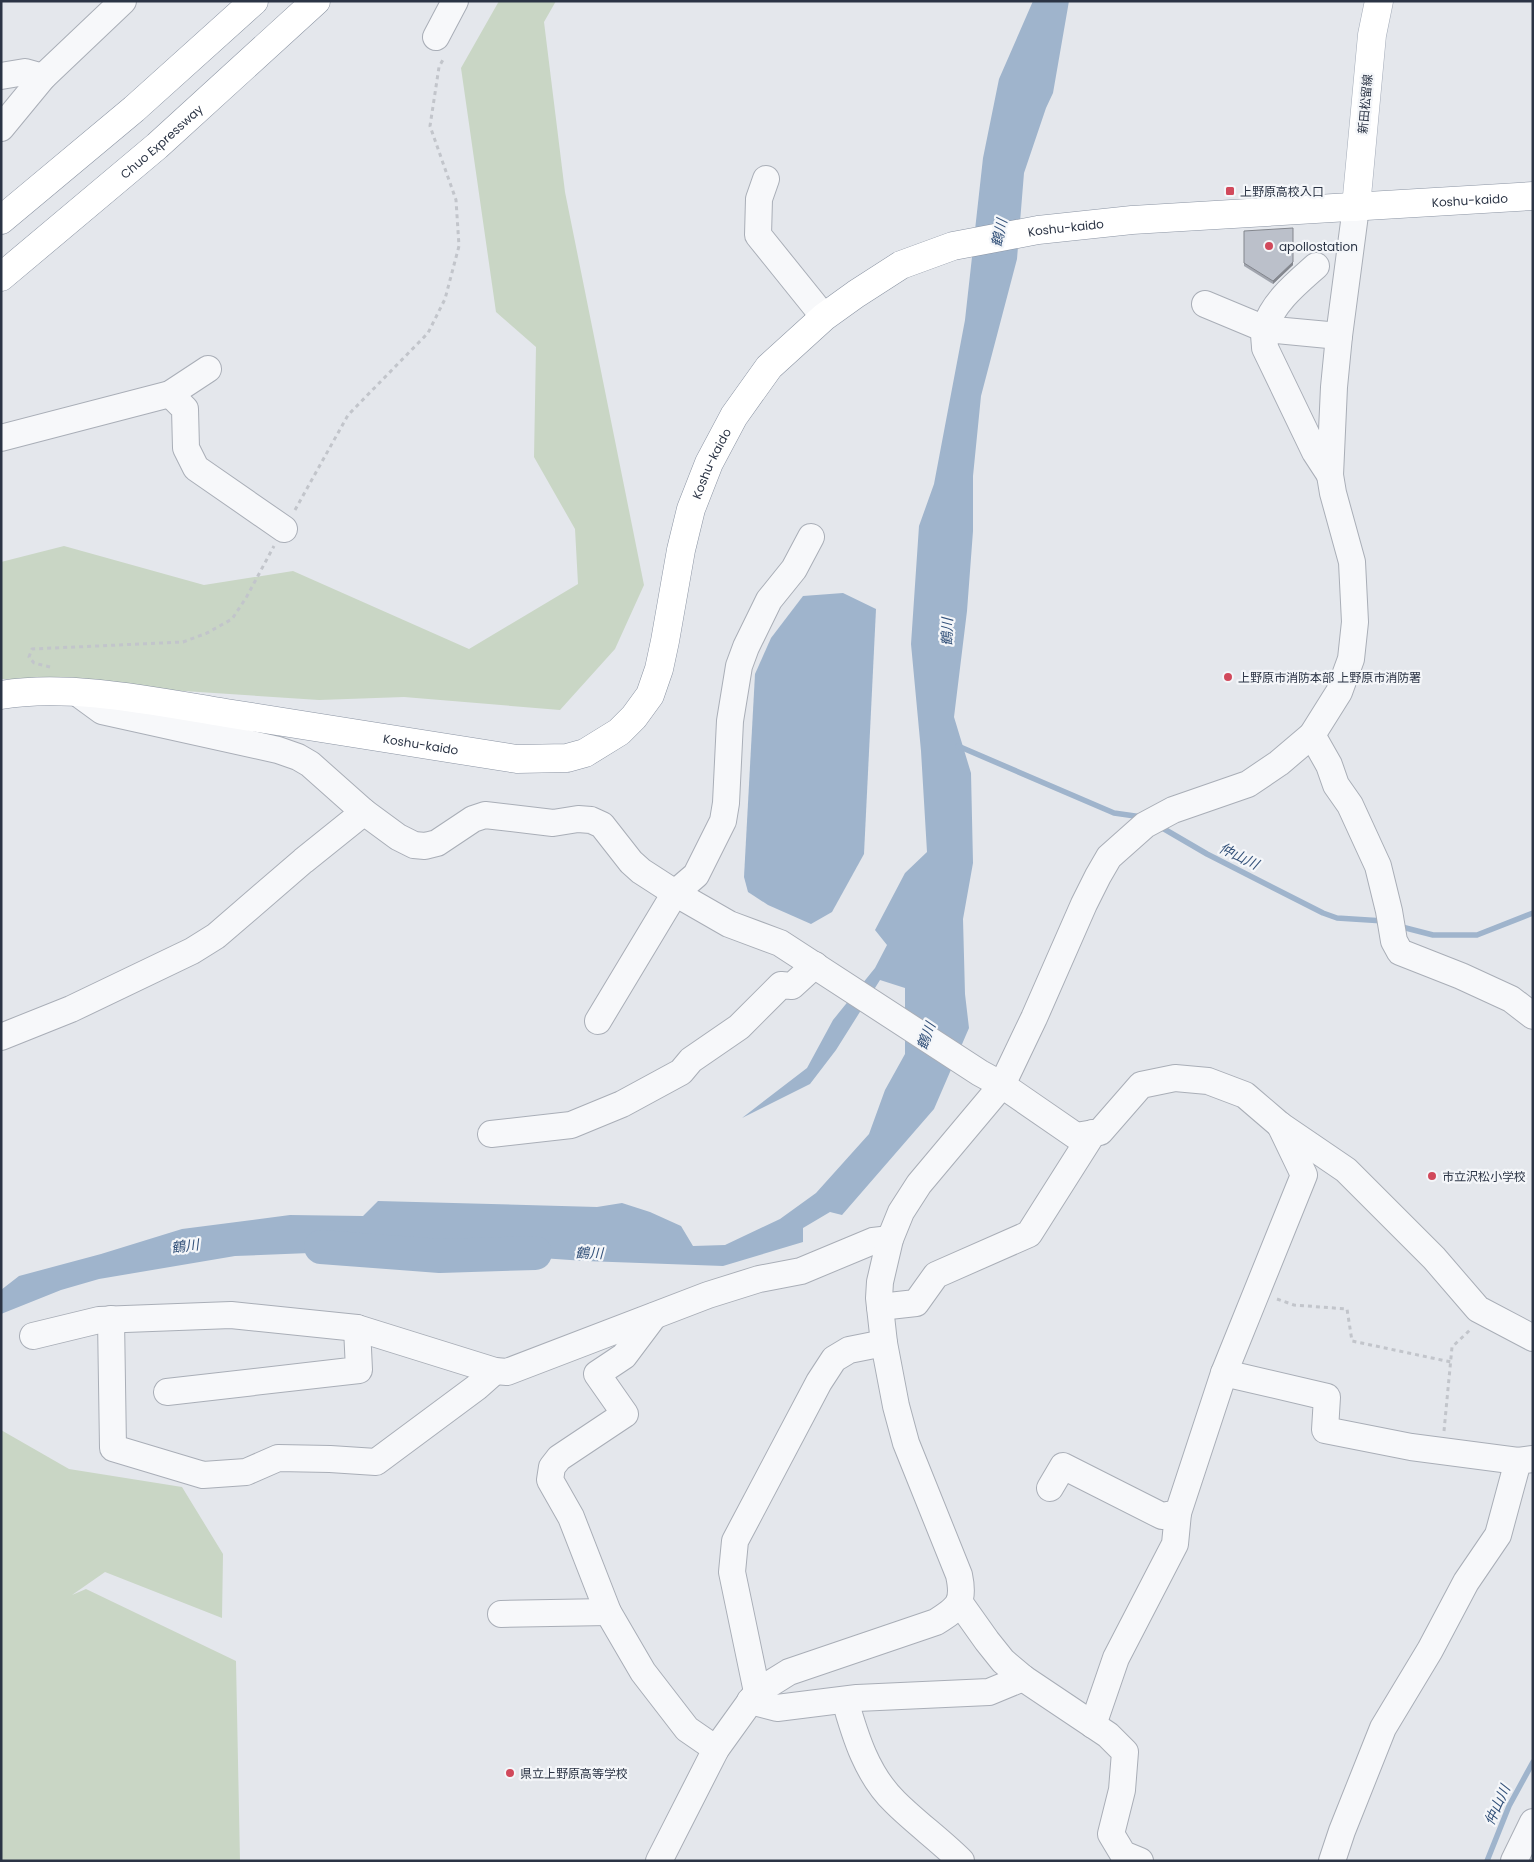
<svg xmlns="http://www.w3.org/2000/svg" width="1534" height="1862" font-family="Poppins,'Noto Sans JP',sans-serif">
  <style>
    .green { fill: #c9d6c5 }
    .water { fill: #9fb4cc }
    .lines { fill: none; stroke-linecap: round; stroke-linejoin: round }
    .stream { stroke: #9fb4cc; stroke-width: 5.5 }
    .river { stroke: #9fb4cc; stroke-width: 34 }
    .minor-casing { stroke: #a9aeb7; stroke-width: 28 }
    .major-casing { stroke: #a3abb8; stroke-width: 29 }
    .highway-casing { stroke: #8b94a3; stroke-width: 29 }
    .path { stroke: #c2c5cb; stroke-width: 3; stroke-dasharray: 4 4; stroke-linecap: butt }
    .minor { stroke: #f7f8fa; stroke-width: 26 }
    .major { stroke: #fff; stroke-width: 28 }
    .highway { stroke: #fff; stroke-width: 28 }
    .wall { fill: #a1a5ae }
    .shaded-wall { fill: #83868d }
    .building { fill: #bbc0ca; stroke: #83868d }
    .poi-dot { fill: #d1495b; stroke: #f4f6f9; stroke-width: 2 }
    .labels { text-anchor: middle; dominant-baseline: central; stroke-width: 4.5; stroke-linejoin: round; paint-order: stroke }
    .street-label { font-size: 12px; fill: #2b3445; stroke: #f4f6f9 }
    .poi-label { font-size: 12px; fill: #2b3445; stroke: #f4f6f9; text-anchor: start }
    .water-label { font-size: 14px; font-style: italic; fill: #34527a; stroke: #f4f6f9 }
  </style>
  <rect width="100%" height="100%" fill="#e4e7ec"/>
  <!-- green -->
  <g class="green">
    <polygon points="499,1 556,1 544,22 565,192 644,585 615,649 560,710 404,697 319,700 1,679 1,562 64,546 204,585 293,571 469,649 578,584 575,529 534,457 536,347 496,312 461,68"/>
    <polygon points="1,1430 69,1469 182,1487 223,1554 222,1618 105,1572 72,1595 86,1589 236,1661 240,1861 1,1861"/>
  </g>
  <!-- water -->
  <g class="water">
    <polygon points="1033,1 1069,1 1053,93 1046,108 1024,173 1017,259 981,396 973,476 973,531 967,611 954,717 971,773 973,863 963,919 965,994 969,1028 934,1109 842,1215 830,1212 803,1228 803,1242 723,1266 585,1261 409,1249 235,1256 99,1279 61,1290 1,1314 1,1290 19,1276 101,1254 182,1229 290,1215 363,1216 378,1201 597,1207 622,1203 650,1212 681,1226 693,1246 725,1245 780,1219 816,1193 869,1134 885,1090 905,1054 905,988 880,980 836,1050 810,1084 742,1118 807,1068 833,1020 875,968 887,945 875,930 905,873 927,852 921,751 911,644 919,526 934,484 965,320 983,158 999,79"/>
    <polygon points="843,593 876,609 864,854 832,912 811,924 768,905 748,892 744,877 755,674 771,638 803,596"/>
  </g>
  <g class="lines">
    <!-- stream -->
    <g class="stream">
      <polyline points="958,746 1114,813 1142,817"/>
      <polyline points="1159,826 1207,854 1323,913 1337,918 1384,921"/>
      <polyline points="1398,926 1433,935 1477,935 1533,913"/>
      <polyline points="1487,1861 1509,1806 1533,1762"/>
    </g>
    <!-- river -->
    <polyline class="river" points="321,1247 440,1256 535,1253"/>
    <!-- minor casing -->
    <g class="minor-casing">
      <g id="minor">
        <polyline points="436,37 455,1"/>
        <polyline points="1,76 25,72 43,77"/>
        <polyline points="1,128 43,77 123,1"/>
        <polyline points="766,179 759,199 758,235 824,317"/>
        <path d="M1316,266c-19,17 -43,36 -51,62 -2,6 0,14 0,20l50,104 15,23"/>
        <polyline points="1205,304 1265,329 1339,336"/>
        <polyline points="170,394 185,409 186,448 196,468 284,529"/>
        <polyline points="1,438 170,394 208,369"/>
        <polyline points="76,692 102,711 278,750 298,757 310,764 364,812 398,837 414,845 425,846 437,843 473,819 485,815 553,823 578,819 591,820 602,825 631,862 641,871 675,893 729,924 780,943 980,1073 1002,1085 1076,1136 1100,1132 1141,1085 1175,1078 1208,1081 1245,1095 1280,1125 1346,1170 1434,1258 1478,1309 1533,1338"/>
        <polyline points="1312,735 1329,765 1336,785 1350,805 1378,866 1389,911 1394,941 1400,952 1461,976 1511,999 1533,1016"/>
        <polyline points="598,1021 675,893 696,875 723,821 726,803 730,721 739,666 746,647 769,600 794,569 811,537"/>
        <polyline points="1,1037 71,1009 192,951 216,936 303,861 364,812"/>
        <polyline points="491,1134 571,1125 622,1104 681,1072 691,1060 739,1027 781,985 792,986 815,965"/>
        <polyline points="880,1307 916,1303 936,1275 1029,1234 1093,1133"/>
        <polyline points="654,1316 624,1356 597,1374 625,1414 559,1458 552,1467 550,1480 571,1517 608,1612 643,1672 687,1729 716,1749"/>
        <polyline points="111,1319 113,1448 203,1475 246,1472 278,1458 330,1459 376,1462 477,1387 495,1371"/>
        <polyline points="33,1336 99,1320 231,1315 357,1328 495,1371 507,1372 708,1295 759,1279 801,1271 873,1241 890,1239"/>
        <polyline points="1224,1373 1327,1397 1325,1430 1411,1447 1518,1461"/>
        <polyline points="167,1392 359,1370 357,1328"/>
        <polyline points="1050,1488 1063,1466 1162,1516 1178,1513 1224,1373 1304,1175 1280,1125"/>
        <polyline points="960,1603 987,1641 1003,1661 1023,1678 1108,1735 1125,1752 1122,1790 1111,1834 1123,1854 1140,1861"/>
        <polyline points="501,1614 608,1612"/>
        <polyline points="757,1692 732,1572 735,1541 819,1382 834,1359 849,1350 884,1343"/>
        <path d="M845,1700c10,36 22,75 50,102 21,21 45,38 66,59"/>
        <polyline points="750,1701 777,1708 857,1698 989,1692 1023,1678"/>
        <polyline points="1093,1725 1116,1658 1175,1544 1178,1513"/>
        <path d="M659,1861l57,-112 41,-57 32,-20 147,-50c22,-14 29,-19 23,-47l-53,-132 -10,-37 -12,-63 -5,-45 1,-16 10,-43 11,-27 18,-28 83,-99 32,-67 50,-114 14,-28 11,-19 36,-32 28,-15 75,-26 31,-21 33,-28 27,-43 12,-33 4,-37 -3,-60 -19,-69 -3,-18 4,-88 5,-51 17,-129"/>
        <polyline points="1332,1861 1342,1831 1383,1728 1430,1650 1466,1582 1498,1535 1518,1461 1533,1459"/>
        <polyline points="1514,1861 1533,1822"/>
      </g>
    </g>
    <!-- major casing -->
    <g class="major-casing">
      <polyline id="major" points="1356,207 1372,35 1379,1"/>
    </g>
    <!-- highway casing -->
    <g class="highway-casing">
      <g id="highway">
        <polyline points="1,220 134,109 254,1"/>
        <path id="s1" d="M1,277l156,-131 159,-145"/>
        <path id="s2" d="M1,695c68,-12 157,7 225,18 97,15 194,31 291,46l50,-1 18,-5 34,-21 15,-15 16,-22 9,-26 6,-28 16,-91 10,-41 18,-46 25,-47 35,-49 55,-50 32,-23 45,-29 52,-19 85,-16 94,-10 401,-24"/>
      </g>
    </g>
    <!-- path -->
    <g class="path">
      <polyline points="295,510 348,415 428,333 445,299 459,246 456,200 430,126 439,67 444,58"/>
      <polyline points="50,667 34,663 29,657 32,649 183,642 207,633 232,619 246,598 274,546"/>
      <polyline points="1277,1299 1294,1305 1347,1309 1352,1341 1451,1362"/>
      <polyline points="1444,1431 1452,1347 1470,1330"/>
    </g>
    <!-- minor -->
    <use href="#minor" class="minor"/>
    <!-- major -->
    <use href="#major" class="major"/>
    <!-- highway -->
    <use href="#highway" class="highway"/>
  </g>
  <!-- wall -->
  <polygon class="wall" points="1244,231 1293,265 1273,284 1244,266"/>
  <!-- shaded-wall -->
  <polygon class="shaded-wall" points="1293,262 1293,265 1273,284 1273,281"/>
  <!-- building -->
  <polygon class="building" points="1293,228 1293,262 1273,281 1244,263 1244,231"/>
  <!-- markers -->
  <g class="poi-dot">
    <rect x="1225" y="186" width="10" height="10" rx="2.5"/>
    <circle cx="1269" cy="246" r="5"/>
    <circle cx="1228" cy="677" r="5"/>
    <circle cx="1432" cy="1176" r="5"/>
    <circle cx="510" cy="1773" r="5"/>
  </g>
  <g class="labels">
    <!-- street labels -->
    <g class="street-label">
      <text transform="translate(1365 104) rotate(-85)">新田松留線</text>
      <text stroke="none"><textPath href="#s1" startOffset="210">Chuo Expressway</textPath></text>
      <text stroke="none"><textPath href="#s2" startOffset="1774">Koshu-kaido</textPath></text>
      <text stroke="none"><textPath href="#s2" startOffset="1369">Koshu-kaido</textPath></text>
      <text stroke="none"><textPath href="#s2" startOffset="919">Koshu-kaido</textPath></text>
      <text stroke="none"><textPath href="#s2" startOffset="424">Koshu-kaido</textPath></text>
    </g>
    <!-- poi labels -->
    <g class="poi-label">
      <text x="1240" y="191">上野原高校入口</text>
      <text x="1279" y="246">apollostation</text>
      <text x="1238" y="677">上野原市消防本部 上野原市消防署</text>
      <text x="1442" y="1176">市立沢松小学校</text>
      <text x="520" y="1773">県立上野原高等学校</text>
    </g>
    <!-- water labels -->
    <g class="water-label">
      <text transform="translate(999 233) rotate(-78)">鶴川</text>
      <text transform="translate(947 632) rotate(-89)">鶴川</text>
      <text transform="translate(1239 856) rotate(26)">仲山川</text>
      <text transform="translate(926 1036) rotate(-70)">鶴川</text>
      <text transform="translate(185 1246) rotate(-7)">鶴川</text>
      <text transform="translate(589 1253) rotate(1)">鶴川</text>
      <text transform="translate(1497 1805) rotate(-66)">仲山川</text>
    </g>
  </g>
  <!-- border -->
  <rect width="1534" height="1862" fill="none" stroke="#2b3445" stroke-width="5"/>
</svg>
